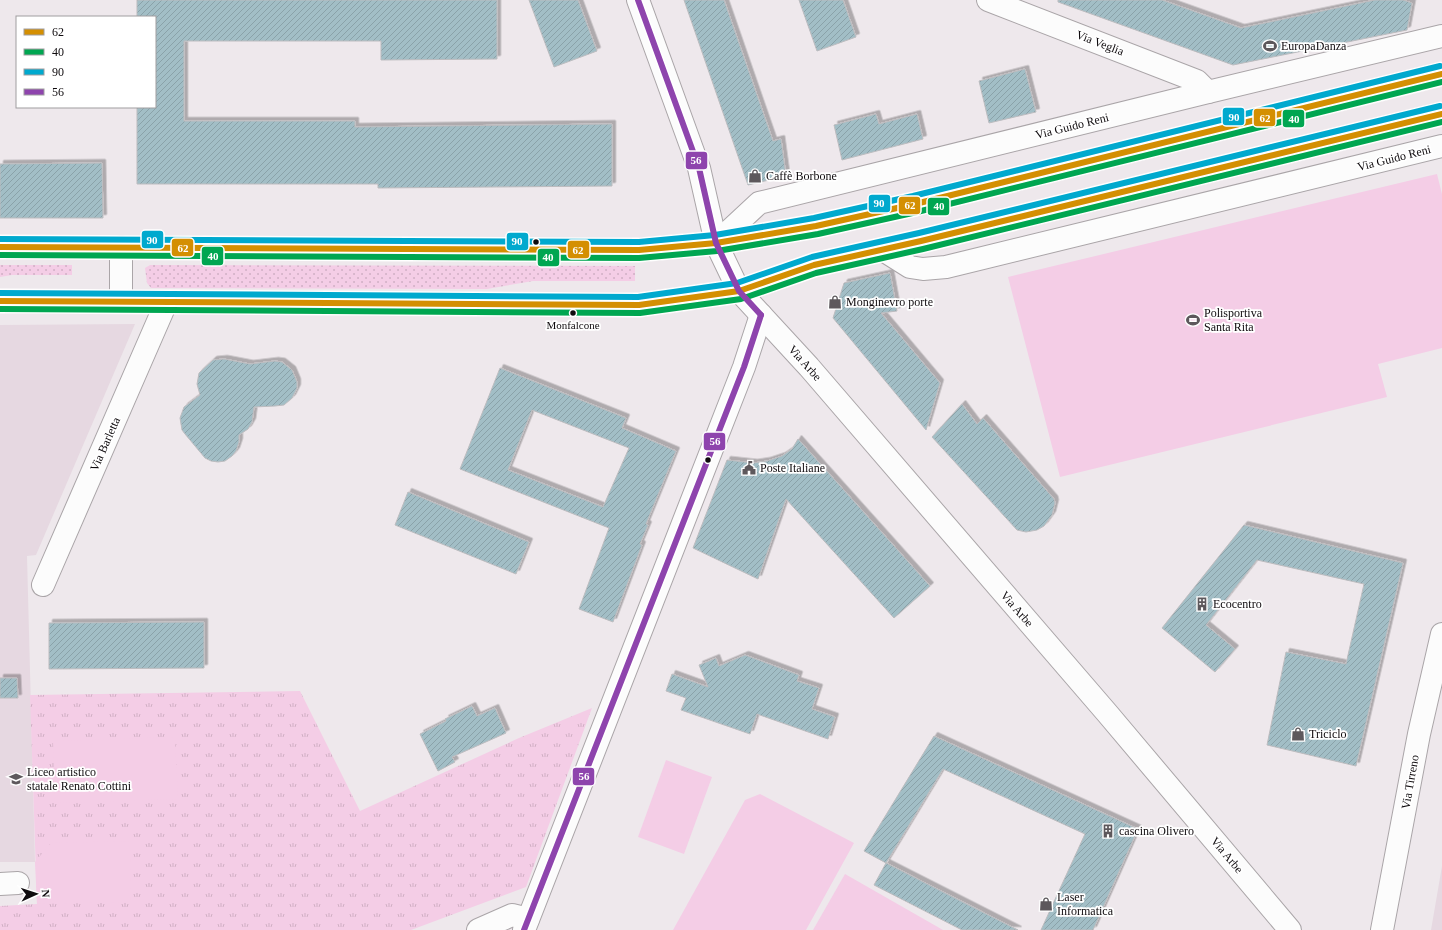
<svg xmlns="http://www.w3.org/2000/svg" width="1442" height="930" font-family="Georgia,serif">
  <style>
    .built { fill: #e6d8e1 }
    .grass { fill: url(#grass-dots) }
    .park { fill: url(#park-tufts) }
    .garden { fill: #f4cde6 }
    .building { fill: url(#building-hatch); stroke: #bcbcbf; fill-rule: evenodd; filter: url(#shadow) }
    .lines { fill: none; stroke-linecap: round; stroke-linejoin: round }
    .street-casing { stroke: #aaa5a8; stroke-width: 24 }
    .secondary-casing { stroke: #aaa5a8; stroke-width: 24 }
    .street { stroke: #fcfcfc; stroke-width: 22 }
    .secondary { stroke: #fcfcfc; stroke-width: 22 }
    .bus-1-casing { stroke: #fff; stroke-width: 9 }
    .bus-2-casing { stroke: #fff; stroke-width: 9 }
    .bus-3-casing { stroke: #fff; stroke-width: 9 }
    .bus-4-casing { stroke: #fff; stroke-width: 9 }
    .bus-1 { stroke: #d48f02; stroke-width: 6 }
    .bus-2 { stroke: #00a651; stroke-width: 6 }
    .bus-3 { stroke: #00a9ce; stroke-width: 6 }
    .bus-4 { stroke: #8e44ad; stroke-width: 6 }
    .bus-dot { fill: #0f0b0e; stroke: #fff; stroke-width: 1.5 }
    .labels { text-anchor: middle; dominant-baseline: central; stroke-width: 3.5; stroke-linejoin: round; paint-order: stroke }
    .bus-label { font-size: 11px; fill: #0f0b0e; stroke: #fff }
    .street-label { font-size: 12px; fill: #0f0b0e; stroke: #fff }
    .poi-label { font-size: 12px; fill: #0f0b0e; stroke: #fff; text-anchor: start }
    .line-badge { stroke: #fff; stroke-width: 1.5 }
    .badge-label { font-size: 11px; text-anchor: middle; font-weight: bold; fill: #fff }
  </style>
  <defs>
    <pattern id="grass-dots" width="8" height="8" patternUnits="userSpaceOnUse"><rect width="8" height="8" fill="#f4cde6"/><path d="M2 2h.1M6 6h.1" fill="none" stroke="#d0afc4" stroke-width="1.8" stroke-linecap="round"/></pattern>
    <pattern id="park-tufts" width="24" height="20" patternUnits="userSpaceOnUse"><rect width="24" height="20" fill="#f4cde6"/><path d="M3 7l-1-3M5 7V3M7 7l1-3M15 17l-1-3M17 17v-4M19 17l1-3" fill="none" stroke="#d0afc4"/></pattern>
    <pattern id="building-hatch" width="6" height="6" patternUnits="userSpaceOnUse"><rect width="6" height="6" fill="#a2bec6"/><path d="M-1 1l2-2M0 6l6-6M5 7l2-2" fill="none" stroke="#8aa2a9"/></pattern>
    <filter id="shadow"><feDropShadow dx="3.5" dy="-3.5" stdDeviation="0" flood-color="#0004"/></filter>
  </defs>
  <rect width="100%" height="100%" fill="#eee8ec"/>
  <!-- built -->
  <g class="built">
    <polygon points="135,324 36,555 27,556 35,862 0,862 0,325"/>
    <polygon points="1442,866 1442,930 1431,930"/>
  </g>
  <!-- grass -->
  <g class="grass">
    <polygon points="0,265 72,265 72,275 12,275 0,277"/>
    <polygon points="150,265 635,266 635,281 533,281 487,289 151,288 147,283 145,268"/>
  </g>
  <!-- park -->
  <polygon class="park" points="300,691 360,811 519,738 592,708 526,887 411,930 0,930 0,906 37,904 30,695"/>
  <!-- garden -->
  <g class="garden">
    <polygon points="1437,174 1442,194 1442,348 1378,364 1387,397 1060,477 1008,277"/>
    <polygon points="175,737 178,799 55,803 53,741"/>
    <polygon points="666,760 712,777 684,854 638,837"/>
    <polygon points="760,794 854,843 806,930 673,930 745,800"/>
    <polygon points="130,841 131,902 37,904 35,862 51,843"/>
    <polygon points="845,874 943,930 813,930"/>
  </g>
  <!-- building -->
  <g class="building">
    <polygon points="137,0 497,0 497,59 381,60 381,41 184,41 184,121 355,121 355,127 612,124 612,186 378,188 378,184 137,184 137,107 155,107 155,17 137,17"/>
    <polygon points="529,0 578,0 597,51 554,67"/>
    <polygon points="684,0 724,0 773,141 781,139 786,176 748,185"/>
    <polygon points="799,0 843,0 856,37 817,51"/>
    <polygon points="1058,0 1162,0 1241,28 1375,0 1403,0 1412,3 1407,30 1233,65 1058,2"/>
    <polygon points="1025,69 1036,112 989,123 979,81"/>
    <polygon points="876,114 879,124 917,114 923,139 842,160 834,125"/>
    <polygon points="102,163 103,218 0,218 0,164"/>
    <polygon points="890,273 897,311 881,313 940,383 926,430 833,318 844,283"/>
    <polygon points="224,359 250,364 275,361 282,362 292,370 297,382 297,388 292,398 284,405 275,406 254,407 252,422 248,429 239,435 239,442 236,451 232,456 225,461 218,462 211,461 205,458 185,434 182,430 180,418 184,407 200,395 197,384 199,373 213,360"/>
    <path d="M500,368l126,50 -4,10 54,23 -30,73 2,1 -8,19 2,1 -29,77 -34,-13 30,-81 -149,-59zM532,410l97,38 -26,59 -95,-37z"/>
    <polygon points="962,404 977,424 983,418 1054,499 1055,503 1052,515 1044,526 1037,530 1026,532 1017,530 932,437"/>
    <polygon points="798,439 930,586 894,618 786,499 758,579 693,548 727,460 754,463 767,461 782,456 792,449"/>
    <polygon points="408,492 529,542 516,574 395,525"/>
    <polygon points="1244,525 1403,563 1356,766 1267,745 1286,652 1346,664 1364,584 1257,560 1206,625 1235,649 1215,672 1162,628"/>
    <polygon points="204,622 204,668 49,669 49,623"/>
    <polygon points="745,655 799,675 797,681 819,688 812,709 835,717 828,739 757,714 750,734 681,710 686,698 666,691 672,674 708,687 699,665 716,658 719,666"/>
    <polygon points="0,678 17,678 18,698 0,698"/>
    <polygon points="472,706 477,716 495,708 506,733 452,757 455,762 438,771 420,734 446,721 445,719"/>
    <polygon points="934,736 1138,829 1093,930 1041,930 1085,834 943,769 886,863 864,851"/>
    <polygon points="886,863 1018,930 962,930 874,885"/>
  </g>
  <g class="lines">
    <!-- street casing -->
    <g class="street-casing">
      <g id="street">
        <polyline points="638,0 699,168 716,243 739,291 809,367 1107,713 1290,930"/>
        <polyline points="988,0 1197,81 1208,92"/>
        <polyline points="716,243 759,203 1208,92 1442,36"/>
        <polyline points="883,250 910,267 923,269 946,267 1442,146"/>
        <polyline points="121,302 121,247"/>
        <polyline points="43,585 166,303"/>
        <polyline points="0,884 18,883"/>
        <polyline points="478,930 512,915 528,919"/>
        <polyline points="524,930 744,367 761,315"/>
      </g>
    </g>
    <!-- secondary casing -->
    <g class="secondary-casing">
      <g id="secondary">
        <polyline points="0,247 639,250 716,243 816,226 915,204 1442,74"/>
        <polyline points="0,301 639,305 739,291 814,265 921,241 1442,114"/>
        <polyline points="1382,930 1419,734 1442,634"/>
      </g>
    </g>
    <!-- street -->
    <use href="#street" class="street"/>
    <!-- secondary -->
    <use href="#secondary" class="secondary"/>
    <!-- bus-1 casing -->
    <g class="bus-1-casing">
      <g id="bus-1">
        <polyline points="0,247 639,250 716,243 816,226 915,204 1442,74"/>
        <polyline points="0,301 639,305 739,291 814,265 921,241 1442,114"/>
      </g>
    </g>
    <!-- bus-2 casing -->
    <g class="bus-2-casing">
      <g id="bus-2">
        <polyline points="0,255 639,258 717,251 818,234 917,212 1442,82"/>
        <polyline points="0,309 640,313 741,299 816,273 923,249 1442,122"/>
      </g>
    </g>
    <!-- bus-3 casing -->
    <g class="bus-3-casing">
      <g id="bus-3">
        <polyline points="0,239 639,242 715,235 814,218 913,196 1440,66"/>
        <polyline points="0,293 638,297 737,283 812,257 919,233 1440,106"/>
      </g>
    </g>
    <!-- bus-4 casing -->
    <g class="bus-4-casing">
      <g id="bus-4">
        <polyline points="638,0 699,168 716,243 739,291 761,315"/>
        <polyline points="524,930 744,367 761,315"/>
      </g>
    </g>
    <!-- bus-1 -->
    <use href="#bus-1" class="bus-1"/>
    <!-- bus-2 -->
    <use href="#bus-2" class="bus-2"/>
    <!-- bus-3 -->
    <use href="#bus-3" class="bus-3"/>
    <!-- bus-4 -->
    <use href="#bus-4" class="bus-4"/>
  </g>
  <!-- icons -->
  <defs>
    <g id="stadium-bare" transform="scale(1.08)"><path d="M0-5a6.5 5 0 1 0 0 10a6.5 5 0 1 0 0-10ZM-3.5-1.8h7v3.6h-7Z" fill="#5d585c" stroke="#fff" stroke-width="2.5" paint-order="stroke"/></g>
    <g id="shop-bare" transform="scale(1.08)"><path d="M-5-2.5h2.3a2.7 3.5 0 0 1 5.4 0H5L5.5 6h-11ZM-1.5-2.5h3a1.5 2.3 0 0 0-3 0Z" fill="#5d585c" stroke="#fff" stroke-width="2.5" paint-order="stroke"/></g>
    <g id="civic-bare" transform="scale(1.08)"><path d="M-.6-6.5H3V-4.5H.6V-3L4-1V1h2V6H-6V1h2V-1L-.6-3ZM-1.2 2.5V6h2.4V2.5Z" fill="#5d585c" stroke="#fff" stroke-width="2.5" paint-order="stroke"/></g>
    <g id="building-bare" transform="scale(1.08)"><path d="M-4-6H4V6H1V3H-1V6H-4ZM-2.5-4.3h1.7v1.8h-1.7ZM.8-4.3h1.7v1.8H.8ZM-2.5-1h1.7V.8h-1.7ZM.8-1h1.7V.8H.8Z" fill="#5d585c" stroke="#fff" stroke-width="2.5" paint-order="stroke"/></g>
    <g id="school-bare" transform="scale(1.08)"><path d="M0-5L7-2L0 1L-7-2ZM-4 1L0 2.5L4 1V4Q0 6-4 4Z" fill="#5d585c" stroke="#fff" stroke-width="2.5" paint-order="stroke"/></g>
  </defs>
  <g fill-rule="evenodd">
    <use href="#stadium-bare" x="1270" y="46"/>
    <use href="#shop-bare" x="755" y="176"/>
    <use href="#shop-bare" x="835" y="302"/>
    <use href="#stadium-bare" x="1193" y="320"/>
    <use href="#civic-bare" x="749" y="468"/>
    <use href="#building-bare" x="1202" y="604"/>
    <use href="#shop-bare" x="1298" y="734"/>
    <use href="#school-bare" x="16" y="779"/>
    <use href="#building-bare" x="1108" y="831"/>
    <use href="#shop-bare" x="1046" y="904"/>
  </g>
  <!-- markers -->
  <g class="bus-dot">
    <circle cx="536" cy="242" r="3.5"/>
    <circle cx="573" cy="313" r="3.5"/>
    <circle cx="708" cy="460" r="3.5"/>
  </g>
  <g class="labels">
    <!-- bus labels -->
    <g class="bus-label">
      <text x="573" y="325">Monfalcone</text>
    </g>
    <!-- street labels -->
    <g class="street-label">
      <text transform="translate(1100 43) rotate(21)">Via Veglia</text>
      <text transform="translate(1072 126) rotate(-14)">Via Guido Reni</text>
      <text transform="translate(1394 158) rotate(-14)">Via Guido Reni</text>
      <text transform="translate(805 363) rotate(48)">Via Arbe</text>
      <text transform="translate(105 444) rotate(-66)">Via Barletta</text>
      <text transform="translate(1017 609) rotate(49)">Via Arbe</text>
      <text transform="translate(1410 782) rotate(-80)">Via Tirreno</text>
      <text transform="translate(1227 855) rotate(50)">Via Arbe</text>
    </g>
    <!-- poi labels -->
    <g class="poi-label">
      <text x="1281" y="46">EuropaDanza</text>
      <text x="766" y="176">Caffè Borbone</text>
      <text x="846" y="302">Monginevro porte</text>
      <text x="1204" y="313">Polisportiva<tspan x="1204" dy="14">Santa Rita</tspan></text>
      <text x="760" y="468">Poste Italiane</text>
      <text x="1213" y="604">Ecocentro</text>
      <text x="1309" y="734">Triciclo</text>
      <text x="27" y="772">Liceo artistico<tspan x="27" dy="14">statale Renato Cottini</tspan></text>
      <text x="1119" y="831">cascina Olivero</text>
      <text x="1057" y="897">Laser<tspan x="1057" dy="14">Informatica</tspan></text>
    </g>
  </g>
  <g class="line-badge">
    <rect x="1222" y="107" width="23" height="19" rx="4" fill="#00a9ce"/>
    <rect x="1253" y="108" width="23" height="19" rx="4" fill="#d48f02"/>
    <rect x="1282" y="109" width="23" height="19" rx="4" fill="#00a651"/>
    <rect x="685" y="151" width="23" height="19" rx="4" fill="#8e44ad"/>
    <rect x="868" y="194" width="23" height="19" rx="4" fill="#00a9ce"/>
    <rect x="898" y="196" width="23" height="19" rx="4" fill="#d48f02"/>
    <rect x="927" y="197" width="23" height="19" rx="4" fill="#00a651"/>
    <rect x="141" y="230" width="23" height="19" rx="4" fill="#00a9ce"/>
    <rect x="506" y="232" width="23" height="19" rx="4" fill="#00a9ce"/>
    <rect x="171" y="238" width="23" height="19" rx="4" fill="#d48f02"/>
    <rect x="567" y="240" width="23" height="19" rx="4" fill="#d48f02"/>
    <rect x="201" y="246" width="23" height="20" rx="4" fill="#00a651"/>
    <rect x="537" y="248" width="23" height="19" rx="4" fill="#00a651"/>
    <rect x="703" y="432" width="23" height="19" rx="4" fill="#8e44ad"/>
    <rect x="572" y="767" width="23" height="19" rx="4" fill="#8e44ad"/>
  </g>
  <g class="badge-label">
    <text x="1234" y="121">90</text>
    <text x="1265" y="122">62</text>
    <text x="1294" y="123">40</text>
    <text x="696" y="164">56</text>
    <text x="879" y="207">90</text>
    <text x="910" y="209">62</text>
    <text x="939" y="210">40</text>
    <text x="152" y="244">90</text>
    <text x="517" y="245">90</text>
    <text x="183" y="252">62</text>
    <text x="578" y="254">62</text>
    <text x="213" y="260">40</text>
    <text x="548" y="261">40</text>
    <text x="715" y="445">56</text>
    <text x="584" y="780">56</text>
  </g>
  <!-- legend -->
  <rect x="16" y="16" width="140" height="92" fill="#ffffff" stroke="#9f9d9f"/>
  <rect x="24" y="29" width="20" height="6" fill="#d48f02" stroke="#9f9d9f"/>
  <text x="52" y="36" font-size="12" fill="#0f0b0e">62</text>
  <rect x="24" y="49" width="20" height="6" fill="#00a651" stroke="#9f9d9f"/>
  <text x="52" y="56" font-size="12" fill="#0f0b0e">40</text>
  <rect x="24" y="69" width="20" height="6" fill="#00a9ce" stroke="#9f9d9f"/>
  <text x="52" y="76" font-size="12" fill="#0f0b0e">90</text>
  <rect x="24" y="89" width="20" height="6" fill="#8e44ad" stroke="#9f9d9f"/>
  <text x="52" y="96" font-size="12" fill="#0f0b0e">56</text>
  <!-- north arrow -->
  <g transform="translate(36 894) rotate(87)" stroke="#ffffff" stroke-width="3" paint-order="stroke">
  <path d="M0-3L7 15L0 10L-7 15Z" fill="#0f0b0e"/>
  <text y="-6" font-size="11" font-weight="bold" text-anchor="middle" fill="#0f0b0e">N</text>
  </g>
</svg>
